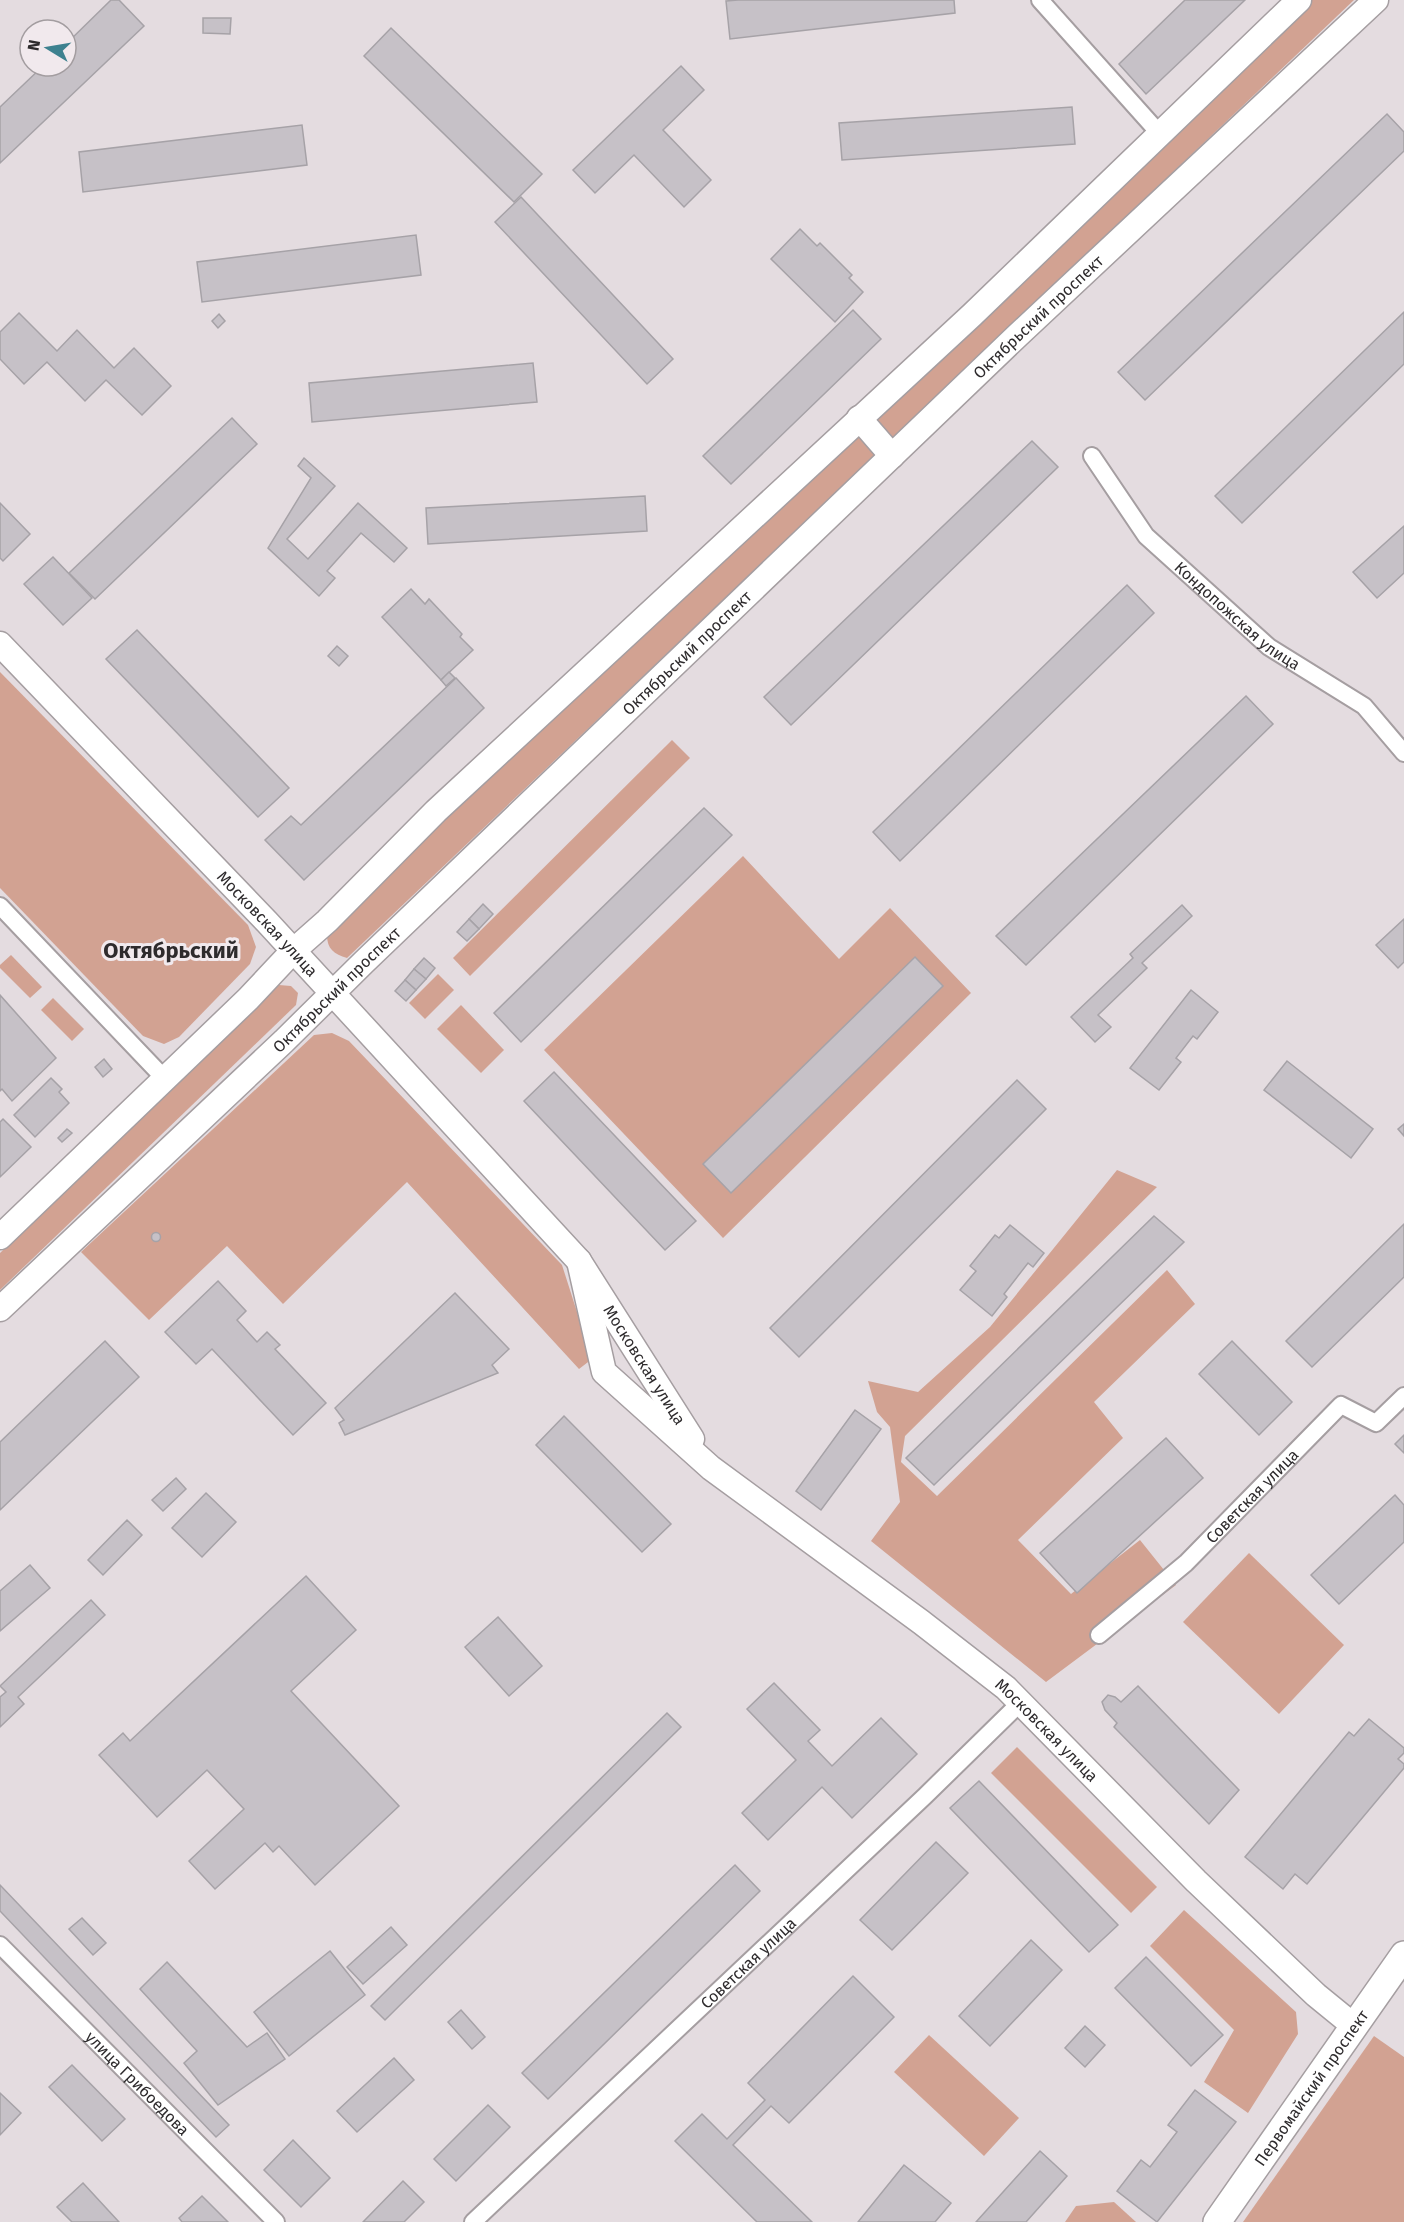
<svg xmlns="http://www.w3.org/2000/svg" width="1404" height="2222" font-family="'Fira Sans',sans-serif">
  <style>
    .green { fill: #d2a292 }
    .building { fill: #c6c1c7; stroke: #a6a2a7; stroke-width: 1.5 }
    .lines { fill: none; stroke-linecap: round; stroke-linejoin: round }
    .street-casing { stroke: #a59ea1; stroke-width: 20 }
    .secondary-casing { stroke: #a59ea1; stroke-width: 27 }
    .primary-casing { stroke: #a59ea1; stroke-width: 30 }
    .street { stroke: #fff; stroke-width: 16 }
    .secondary { stroke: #fff; stroke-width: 24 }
    .primary { stroke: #fff; stroke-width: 27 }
    .labels { text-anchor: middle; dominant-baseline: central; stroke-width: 6; stroke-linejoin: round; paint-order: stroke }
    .street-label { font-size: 16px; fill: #2e2b2d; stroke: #f1e9ed }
    .district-label { font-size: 22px; font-weight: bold; fill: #2e2b2d; stroke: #f1e9ed }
  </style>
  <rect width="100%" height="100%" fill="#e4dce0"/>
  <!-- green -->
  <g class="green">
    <path d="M1303,0h51l-1007,958c-13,-4 -20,-9 -20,-23l419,-410z"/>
    <polygon points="0,672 248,925 256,947 250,964 179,1037 164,1044 143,1036 0,888"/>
    <polygon points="672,740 690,758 470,976 453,958"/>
    <polygon points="743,856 839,959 890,908 971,993 723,1238 544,1050"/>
    <polygon points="11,955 42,987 30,998 0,968 0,965"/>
    <polygon points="438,974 454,990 425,1019 409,1003"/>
    <polygon points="279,985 291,986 298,993 296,1005 0,1290 0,1253"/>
    <polygon points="53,998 84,1029 72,1041 41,1010"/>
    <polygon points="461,1005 504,1050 481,1073 437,1029"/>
    <polygon points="332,1033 349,1041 562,1265 592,1359 579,1369 407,1182 283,1304 227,1246 149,1320 81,1252 314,1035"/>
    <polygon points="1117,1170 1157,1187 905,1436 901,1462 937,1496 1167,1270 1195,1304 1094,1402 1123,1438 1018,1540 1071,1594 1140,1540 1176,1585 1046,1682 871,1541 900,1502 890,1427 877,1412 868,1381 918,1392 990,1327"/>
    <polygon points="1249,1553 1344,1645 1279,1714 1183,1622"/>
    <polygon points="1017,1747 1157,1887 1131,1913 991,1773"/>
    <polygon points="1184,1910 1296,2012 1298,2034 1248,2113 1204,2082 1234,2030 1150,1946"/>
    <polygon points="929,2035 1019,2118 984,2156 894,2072"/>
    <polygon points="1374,2036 1404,2057 1404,2222 1243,2222"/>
    <polygon points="1114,2202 1136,2222 1065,2222 1076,2206"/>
  </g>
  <!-- building -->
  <g class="building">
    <polygon points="111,0 119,0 144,26 0,163 0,107 43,66 66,66 66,44"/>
    <polygon points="738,0 954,0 955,13 730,39 726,1"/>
    <polygon points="1185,0 1245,0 1146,94 1119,64"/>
    <polygon points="203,18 231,18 230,34 203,33"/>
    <polygon points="391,28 542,174 514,202 364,56"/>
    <polygon points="681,66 704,90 663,130 711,180 684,207 634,155 595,193 573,170"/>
    <polygon points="1072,107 1075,144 842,160 839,123"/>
    <polygon points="1387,114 1404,132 1404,151 1145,400 1118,372"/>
    <polygon points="302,125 307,165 83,192 79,152"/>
    <polygon points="521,197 673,359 647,384 495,222"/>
    <polygon points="800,229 817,246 820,243 852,275 849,278 863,292 835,322 771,259"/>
    <polygon points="416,235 421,275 202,302 197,262"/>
    <polygon points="853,310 881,339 731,484 703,456"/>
    <polygon points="1404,312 1404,364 1242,523 1215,496"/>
    <polygon points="19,313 57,351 77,330 114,368 134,348 171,386 142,415 106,380 85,401 47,362 24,384 0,359 0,332"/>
    <polygon points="219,314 225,321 218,328 212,321"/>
    <polygon points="533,363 537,402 312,422 309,383"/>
    <polygon points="232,418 257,444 95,599 69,573"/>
    <polygon points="1032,441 1058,467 791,725 764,697"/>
    <polygon points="304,458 335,486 287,539 308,559 358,503 407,548 394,562 361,533 327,571 335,578 319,596 268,548 311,478 298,466"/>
    <polygon points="645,496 647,531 428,544 426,508"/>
    <polygon points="0,503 30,534 3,561 0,558"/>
    <polygon points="1404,526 1404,573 1377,598 1353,572"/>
    <polygon points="53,557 92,598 63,625 24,584"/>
    <polygon points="1127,585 1154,613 900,861 873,832"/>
    <polygon points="411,589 425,604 429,599 462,634 460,637 473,650 441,680 382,617"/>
    <polygon points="137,630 289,788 258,817 106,659"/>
    <polygon points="337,646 348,656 339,666 328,656"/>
    <polygon points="449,672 455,678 446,686 441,680"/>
    <polygon points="456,678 484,708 304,880 265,840 291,816 301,825"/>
    <polygon points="1246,696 1273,724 1026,965 996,936"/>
    <polygon points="704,808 732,835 521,1042 494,1013"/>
    <polygon points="483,904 493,914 479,929 469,919"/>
    <polygon points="1182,905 1192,916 1142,963 1147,968 1098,1015 1111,1027 1095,1042 1071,1017 1133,958 1130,954"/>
    <polygon points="469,919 479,929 467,941 457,932"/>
    <polygon points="1404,919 1404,962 1398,968 1376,945"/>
    <polygon points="915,957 943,986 731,1193 703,1164"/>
    <polygon points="424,958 435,968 426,979 414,969"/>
    <polygon points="414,969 426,979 416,990 405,980"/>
    <polygon points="405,980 416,990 406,1001 395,991"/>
    <polygon points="1191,990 1218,1012 1197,1039 1193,1036 1176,1058 1181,1062 1159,1090 1130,1068"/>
    <polygon points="0,995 56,1058 12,1101 2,1089 0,1091"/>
    <polygon points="104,1059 112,1069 103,1077 95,1067"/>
    <polygon points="1287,1061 1373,1129 1351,1158 1264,1090"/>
    <polygon points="554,1072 696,1221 665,1250 524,1101"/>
    <polygon points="51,1078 62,1089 59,1092 69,1103 35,1137 14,1115"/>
    <polygon points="1017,1080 1046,1109 799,1357 770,1328"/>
    <polygon points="3,1119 31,1147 0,1177 0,1122"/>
    <polygon points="1404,1124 1404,1136 1398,1129"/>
    <polygon points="67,1129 72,1133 62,1142 58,1138"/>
    <polygon points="1154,1216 1184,1242 934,1485 906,1458"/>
    <polygon points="1404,1224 1404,1277 1312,1367 1286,1341"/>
    <polygon points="1010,1225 1044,1253 1033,1267 1028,1263 1004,1294 1007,1297 992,1316 960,1290 976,1271 970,1266 995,1235 999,1238"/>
    <circle cx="156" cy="1237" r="4.5"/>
    <polygon points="218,1281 246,1311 237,1320 257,1342 267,1332 280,1345 275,1349 326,1403 293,1435 212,1349 196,1364 165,1332"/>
    <polygon points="455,1293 509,1349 492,1365 498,1373 345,1435 339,1423 344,1420 335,1408"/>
    <polygon points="105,1341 139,1377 0,1510 0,1442"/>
    <polygon points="1232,1341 1292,1402 1259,1435 1199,1374"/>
    <polygon points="855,1410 881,1429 821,1510 796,1491"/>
    <polygon points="564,1416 671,1524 642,1552 536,1445"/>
    <polygon points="1404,1435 1404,1453 1395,1444"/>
    <polygon points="1166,1438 1203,1478 1077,1593 1040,1553"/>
    <polygon points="176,1478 186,1489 163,1511 152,1500"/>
    <polygon points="206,1493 236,1522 202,1557 172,1528"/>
    <polygon points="1395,1495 1404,1505 1404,1542 1339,1604 1311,1575"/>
    <polygon points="127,1520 142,1535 103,1575 88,1560"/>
    <polygon points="30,1565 50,1588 0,1631 0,1591"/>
    <polygon points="306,1576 356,1630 291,1691 399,1806 315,1885 279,1846 273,1852 265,1843 215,1889 189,1861 244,1809 207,1770 157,1817 99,1755 123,1733 130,1741"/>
    <polygon points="91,1600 105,1615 18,1697 24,1704 0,1727 0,1697 6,1692 0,1686"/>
    <polygon points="498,1617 542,1666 509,1696 465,1647"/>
    <polygon points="774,1683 820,1730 808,1741 832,1766 881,1718 917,1754 852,1818 822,1787 768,1840 742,1813 796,1760 747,1709"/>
    <polygon points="1138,1686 1239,1790 1209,1824 1114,1727 1117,1723 1105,1710 1102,1702 1108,1695 1115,1697 1121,1702"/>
    <polygon points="667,1713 681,1727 385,2020 371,2006"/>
    <polygon points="1369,1719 1404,1748 1404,1753 1398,1759 1404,1764 1404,1768 1307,1884 1295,1874 1283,1889 1245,1857 1349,1732 1354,1736"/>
    <polygon points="979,1781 1118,1925 1089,1952 950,1808"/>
    <polygon points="936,1842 968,1873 892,1950 860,1920"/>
    <polygon points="735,1865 760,1891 548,2099 522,2073"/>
    <polygon points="0,1885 229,2125 216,2137 0,1911"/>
    <polygon points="82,1918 106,1943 93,1955 69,1929"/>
    <polygon points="391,1927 407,1945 363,1984 347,1967"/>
    <polygon points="1031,1940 1062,1970 990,2046 959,2016"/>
    <polygon points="330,1951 365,1995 289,2056 254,2012"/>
    <polygon points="1146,1957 1223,2035 1191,2066 1115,1988"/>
    <polygon points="167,1962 247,2047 267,2033 285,2059 218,2105 184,2063 197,2051 140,1989"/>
    <polygon points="853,1976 894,2017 789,2123 771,2106 733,2145 812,2222 757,2222 675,2141 702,2114 727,2139 765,2100 748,2083"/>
    <polygon points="461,2010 485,2037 472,2049 448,2022"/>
    <polygon points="1085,2026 1105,2045 1085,2067 1065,2048"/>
    <polygon points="394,2058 414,2080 357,2132 337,2111"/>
    <polygon points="72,2065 125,2119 102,2141 49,2087"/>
    <polygon points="1195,2090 1236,2122 1157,2222 1117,2191 1141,2160 1150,2167 1177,2132 1168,2125"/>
    <polygon points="0,2093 21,2113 0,2135"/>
    <polygon points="488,2105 510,2127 456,2181 434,2159"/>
    <polygon points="293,2140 330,2178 301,2207 264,2170"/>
    <polygon points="1040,2151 1067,2176 1026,2222 976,2222"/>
    <polygon points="904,2165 951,2203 935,2222 858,2222"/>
    <polygon points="403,2181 424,2202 404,2222 363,2222"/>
    <polygon points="83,2183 119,2222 72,2222 57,2207"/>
    <polygon points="202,2196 228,2222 182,2222 179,2218"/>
  </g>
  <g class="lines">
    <!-- street casing -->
    <g class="street-casing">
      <g id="street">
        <polyline points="1040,0 1159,133"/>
        <path id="s1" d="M1092,456l54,80 123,111 95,59 40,47"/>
        <polyline points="0,906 164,1078"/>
        <path id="s2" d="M1099,1635l87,-72 155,-158 35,18 28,-27"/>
        <path id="s3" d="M0,1945l276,277"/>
        <path id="s4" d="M473,2222l452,-426 96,-94"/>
      </g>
    </g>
    <!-- secondary casing -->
    <g class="secondary-casing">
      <g id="secondary">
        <polyline points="859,418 892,456"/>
        <path id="s5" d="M0,644l267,278 312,339 113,178"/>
        <polyline points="0,1237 248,999 293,951 327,921 436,811 972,315 1299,0"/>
        <path id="s6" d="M579,1261l25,111 107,96 210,154 85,66 190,193 120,114 38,31"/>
        <path id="s7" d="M0,1309l284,-268 80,-79 654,-627 358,-335"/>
      </g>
    </g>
    <!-- primary casing -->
    <g class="primary-casing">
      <g id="primary">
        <path id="s8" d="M1217,2222l187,-267"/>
      </g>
    </g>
    <!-- street -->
    <use href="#street" class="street"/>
    <!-- secondary -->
    <use href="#secondary" class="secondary"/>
    <!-- primary -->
    <use href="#primary" class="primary"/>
  </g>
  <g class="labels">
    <!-- street labels -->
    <g class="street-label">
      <text stroke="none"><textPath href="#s7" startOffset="1436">Октябрьский проспект</textPath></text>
      <text stroke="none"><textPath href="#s1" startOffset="218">Кондопожская улица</textPath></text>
      <text stroke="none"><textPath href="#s7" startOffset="950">Октябрьский проспект</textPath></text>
      <text stroke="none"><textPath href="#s5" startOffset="387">Московская улица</textPath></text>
      <text stroke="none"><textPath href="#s7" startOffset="464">Октябрьский проспект</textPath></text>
      <text stroke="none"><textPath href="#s5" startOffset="969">Московская улица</textPath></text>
      <text stroke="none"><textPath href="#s2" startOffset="207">Советская улица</textPath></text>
      <text stroke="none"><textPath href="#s6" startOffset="684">Московская улица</textPath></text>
      <text stroke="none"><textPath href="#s4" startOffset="378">Советская улица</textPath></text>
      <text stroke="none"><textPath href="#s3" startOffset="195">улица Грибоедова</textPath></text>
      <text stroke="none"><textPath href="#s8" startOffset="164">Первомайский проспект</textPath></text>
    </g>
    <!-- district labels -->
    <g class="district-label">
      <text x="171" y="950">Октябрьский</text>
    </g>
  </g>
  <!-- north arrow -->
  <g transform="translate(48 48) rotate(281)"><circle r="28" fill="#f1e9ed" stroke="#a39da0" stroke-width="1.5"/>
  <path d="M0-4.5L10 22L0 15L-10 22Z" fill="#3d818f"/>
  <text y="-9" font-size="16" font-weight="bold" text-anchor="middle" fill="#2e2b2d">N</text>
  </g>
</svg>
